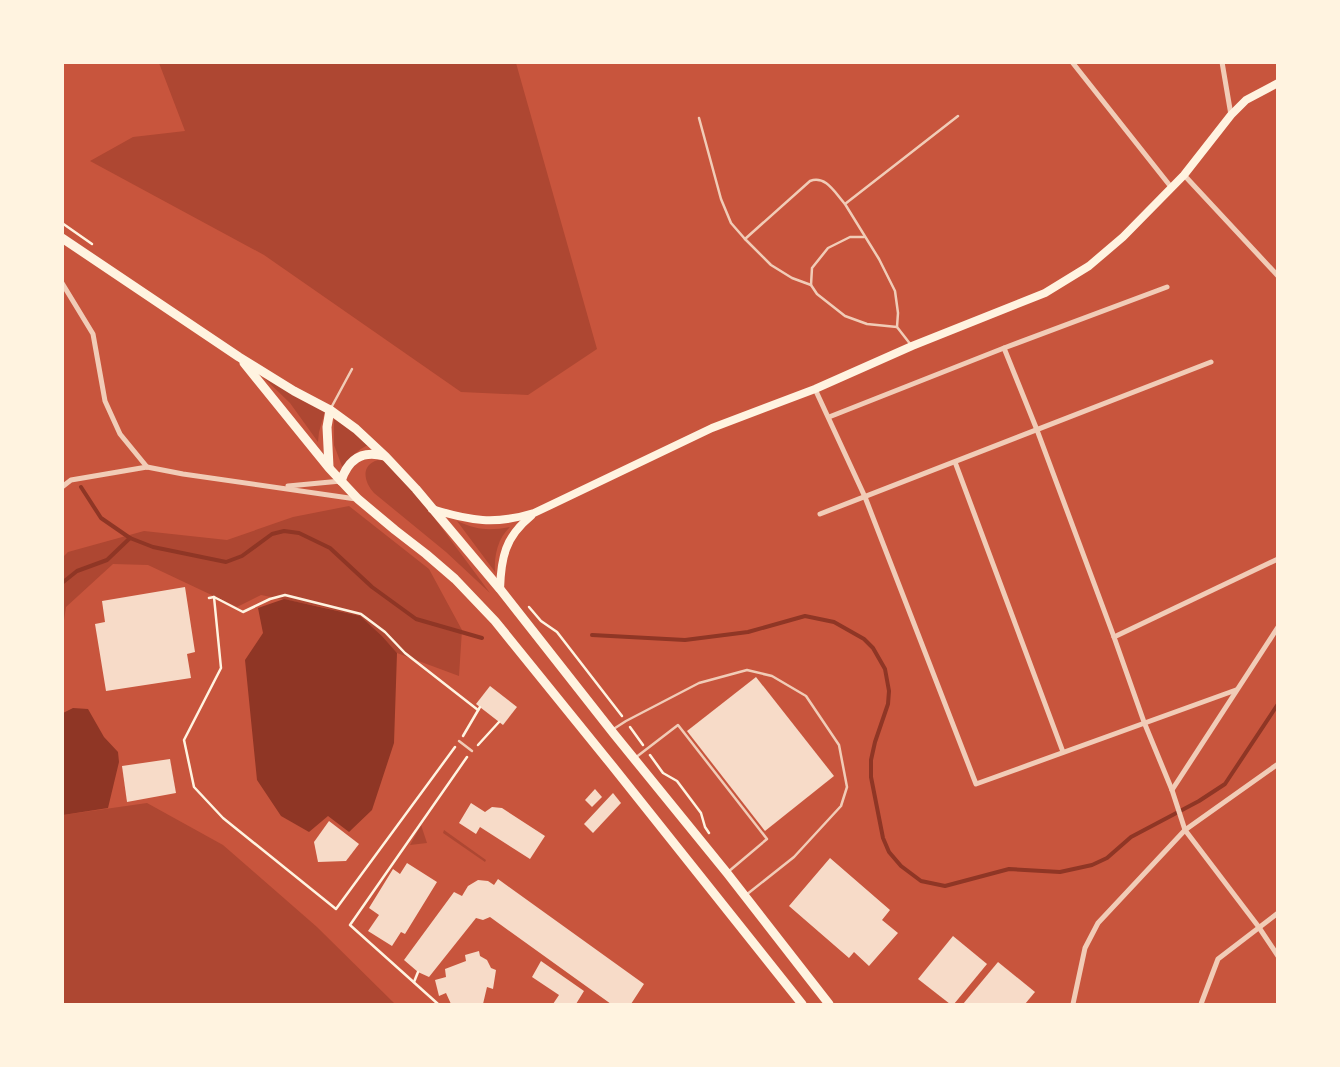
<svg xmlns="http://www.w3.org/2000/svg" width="1340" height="1067" font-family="Poppins,sans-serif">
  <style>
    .green { fill: #ae4732 }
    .water { fill: #8f3625 }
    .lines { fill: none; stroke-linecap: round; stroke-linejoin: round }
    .stream { stroke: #8f3625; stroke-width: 4 }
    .building { fill: #f7dbc8 }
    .path { stroke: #fff3e0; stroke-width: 2.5 }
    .service { stroke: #f1ccb7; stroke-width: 2.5 }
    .minor { stroke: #f1ccb7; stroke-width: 5 }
    .secondary { stroke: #fff3e0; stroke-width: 8 }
    .primary { stroke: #fff3e0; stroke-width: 9 }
  </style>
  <rect width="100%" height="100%" fill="#c8553d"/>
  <!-- green -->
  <g class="green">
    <polygon points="159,63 516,63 597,349 528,395 461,392 264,255 90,161 133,137 185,131"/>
    <polygon points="262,376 325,411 319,432 318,442 290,403"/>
    <path d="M337,418l34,26c-16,6 -18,13 -28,25l-9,-24v-25z"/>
    <path d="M378,460l8,1 41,47 63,85 -44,-41 -72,-59c-10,-11 -14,-28 4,-33z"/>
    <polygon points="349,506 429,569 462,630 459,676 397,653 382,636 359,616 322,607 261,595 237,607 148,565 113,564 66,607 63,627 63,557 68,552 144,531 227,540 293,517"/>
    <path d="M457,521c21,9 31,10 53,6 -12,11 -16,28 -15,45z"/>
    <polygon points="147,803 223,845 317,927 395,1004 63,1004 63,815"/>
    <polygon points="421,825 427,843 410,845"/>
    <polygon points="444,830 486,860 485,862 443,833"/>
  </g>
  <!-- water -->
  <g class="water">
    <polygon points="284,599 360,616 382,636 397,653 394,743 372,810 349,832 328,816 309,832 281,816 257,780 245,660 263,633 258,608"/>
    <polygon points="73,708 88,709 104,737 118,752 119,762 108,808 63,815 63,713"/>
  </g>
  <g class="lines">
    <!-- stream -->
    <g class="stream">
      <polyline points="81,487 101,518 130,538"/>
      <polyline points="62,583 77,571 107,560 130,538 153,547 226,562 242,556 272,534 284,531 299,533 330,548 372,587 416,619 482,638"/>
      <polyline points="592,635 685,640 748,632 805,616 834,622 864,639 873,648 885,669 889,691 888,704 875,742 871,760 871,777 883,838 889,852 901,866 921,881 945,886 1009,869 1060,872 1092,865 1107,858 1131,837 1199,801 1225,784 1278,704"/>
    </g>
  </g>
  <!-- building -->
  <g class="building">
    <polygon points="185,587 195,652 187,654 191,678 106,691 95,624 105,622 102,601"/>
    <polygon points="756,677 834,776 765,831 687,731"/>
    <polygon points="490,686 517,707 503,725 476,704"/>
    <polygon points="170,759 176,793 127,802 122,766"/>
    <polygon points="595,789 602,797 592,807 585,800"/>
    <polygon points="613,793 621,803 593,833 584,824"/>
    <polygon points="471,803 485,812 492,807 502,808 545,836 530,859 480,827 476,834 459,823"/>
    <polygon points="329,821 359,844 346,861 318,862 314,842"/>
    <polygon points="830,858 890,910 882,920 898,933 869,966 854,952 849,958 789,906"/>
    <polygon points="407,863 437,882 405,934 401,932 392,946 368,931 379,915 369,908 393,869 400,874"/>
    <polygon points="498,879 644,984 631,1004 611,1004 490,917 483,920 476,918 429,977 418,972 404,960 454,892 462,896 468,886 478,880 488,881 494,885"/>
    <polygon points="953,936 987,964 954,1004 950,1004 918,979"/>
    <polygon points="479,951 480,956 487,960 491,968 496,970 493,989 487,987 483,1004 451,1004 446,993 439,996 435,980 446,977 445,969 466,961 465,955"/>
    <polygon points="541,961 584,991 576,1004 553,1004 559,995 532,977"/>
    <polygon points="998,962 1035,992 1025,1004 963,1004"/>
  </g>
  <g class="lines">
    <!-- path -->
    <g class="path">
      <polyline points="62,223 92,244"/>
      <polyline points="214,597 221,668 184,740 194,787 223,818 336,909 455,747"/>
      <polyline points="209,598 214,597 243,612 270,599 285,595 361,614 385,632 405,653 478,710"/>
      <polyline points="529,607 541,621 557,632 622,716"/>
      <polyline points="630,727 643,745"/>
      <polyline points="463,736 480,707"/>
      <polyline points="478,745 499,722"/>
      <polyline points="650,755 663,773 677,781 701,813 705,827 709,833"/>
      <polyline points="414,982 418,972"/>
      <polyline points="438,1004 350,925 467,757"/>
    </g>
    <!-- service -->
    <g class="service">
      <polyline points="699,118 721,199 731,223 745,239"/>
      <polyline points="864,237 850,237 828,248 812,268 811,285 817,294 845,316 867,324 897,327"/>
      <path d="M811,285l-19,-7 -21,-13 -26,-26 65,-58c16,-6 25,12 35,23"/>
      <polyline points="911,345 897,327 898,313 895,291 879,259 845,204 958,116"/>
      <polyline points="331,408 352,369"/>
      <polyline points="612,730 626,721 699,683 747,670 772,676 806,696 839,745 847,787 841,806 794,857 746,895"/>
      <polyline points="459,741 472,751"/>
      <polyline points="635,758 678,725 767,839 728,872"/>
    </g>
    <!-- minor -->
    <g class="minor">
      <polyline points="1072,62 1171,187"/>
      <polyline points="1222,62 1231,115"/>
      <polyline points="1184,175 1278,276"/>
      <polyline points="62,283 93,334 105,401 120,434 147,467"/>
      <polyline points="1004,348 1037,430 1114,637 1144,722 1172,790 1185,830 1258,926 1278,956"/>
      <polyline points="815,389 865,497 976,784 1236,690"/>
      <polyline points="829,417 1004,348 1167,287"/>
      <polyline points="955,462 1063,752"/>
      <polyline points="288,486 341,481"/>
      <polyline points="62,487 71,480 147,467 183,474 356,499"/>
      <polyline points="820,514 1211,362"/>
      <polyline points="1114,637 1278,559"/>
      <polyline points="1172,790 1278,627"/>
      <polyline points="1073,1004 1085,948 1098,923 1185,830 1278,764"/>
      <polyline points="1201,1004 1218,959 1278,913"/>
    </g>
    <!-- secondary -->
    <g class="secondary">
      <path d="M432,509c38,12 63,16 102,4l178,-85 103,-39 97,-43 133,-53 44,-27 34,-29 61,-62 47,-60 15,-15 32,-17"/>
      <path d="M500,589c1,-31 5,-52 31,-73"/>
    </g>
    <!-- primary -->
    <g class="primary">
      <polyline points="62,238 239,357 294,391 330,410 356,429 386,457 416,489 500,589 614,734 727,873 829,1004"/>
      <polyline points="244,363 329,468 358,499 395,530 426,554 455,579 495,621 610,763 802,1004"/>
      <polyline points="329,467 327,427 330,410"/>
      <path d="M341,481c7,-21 20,-31 43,-25"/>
    </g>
  </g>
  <!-- border -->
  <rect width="1340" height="1067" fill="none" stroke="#fff3e0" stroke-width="128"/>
</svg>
